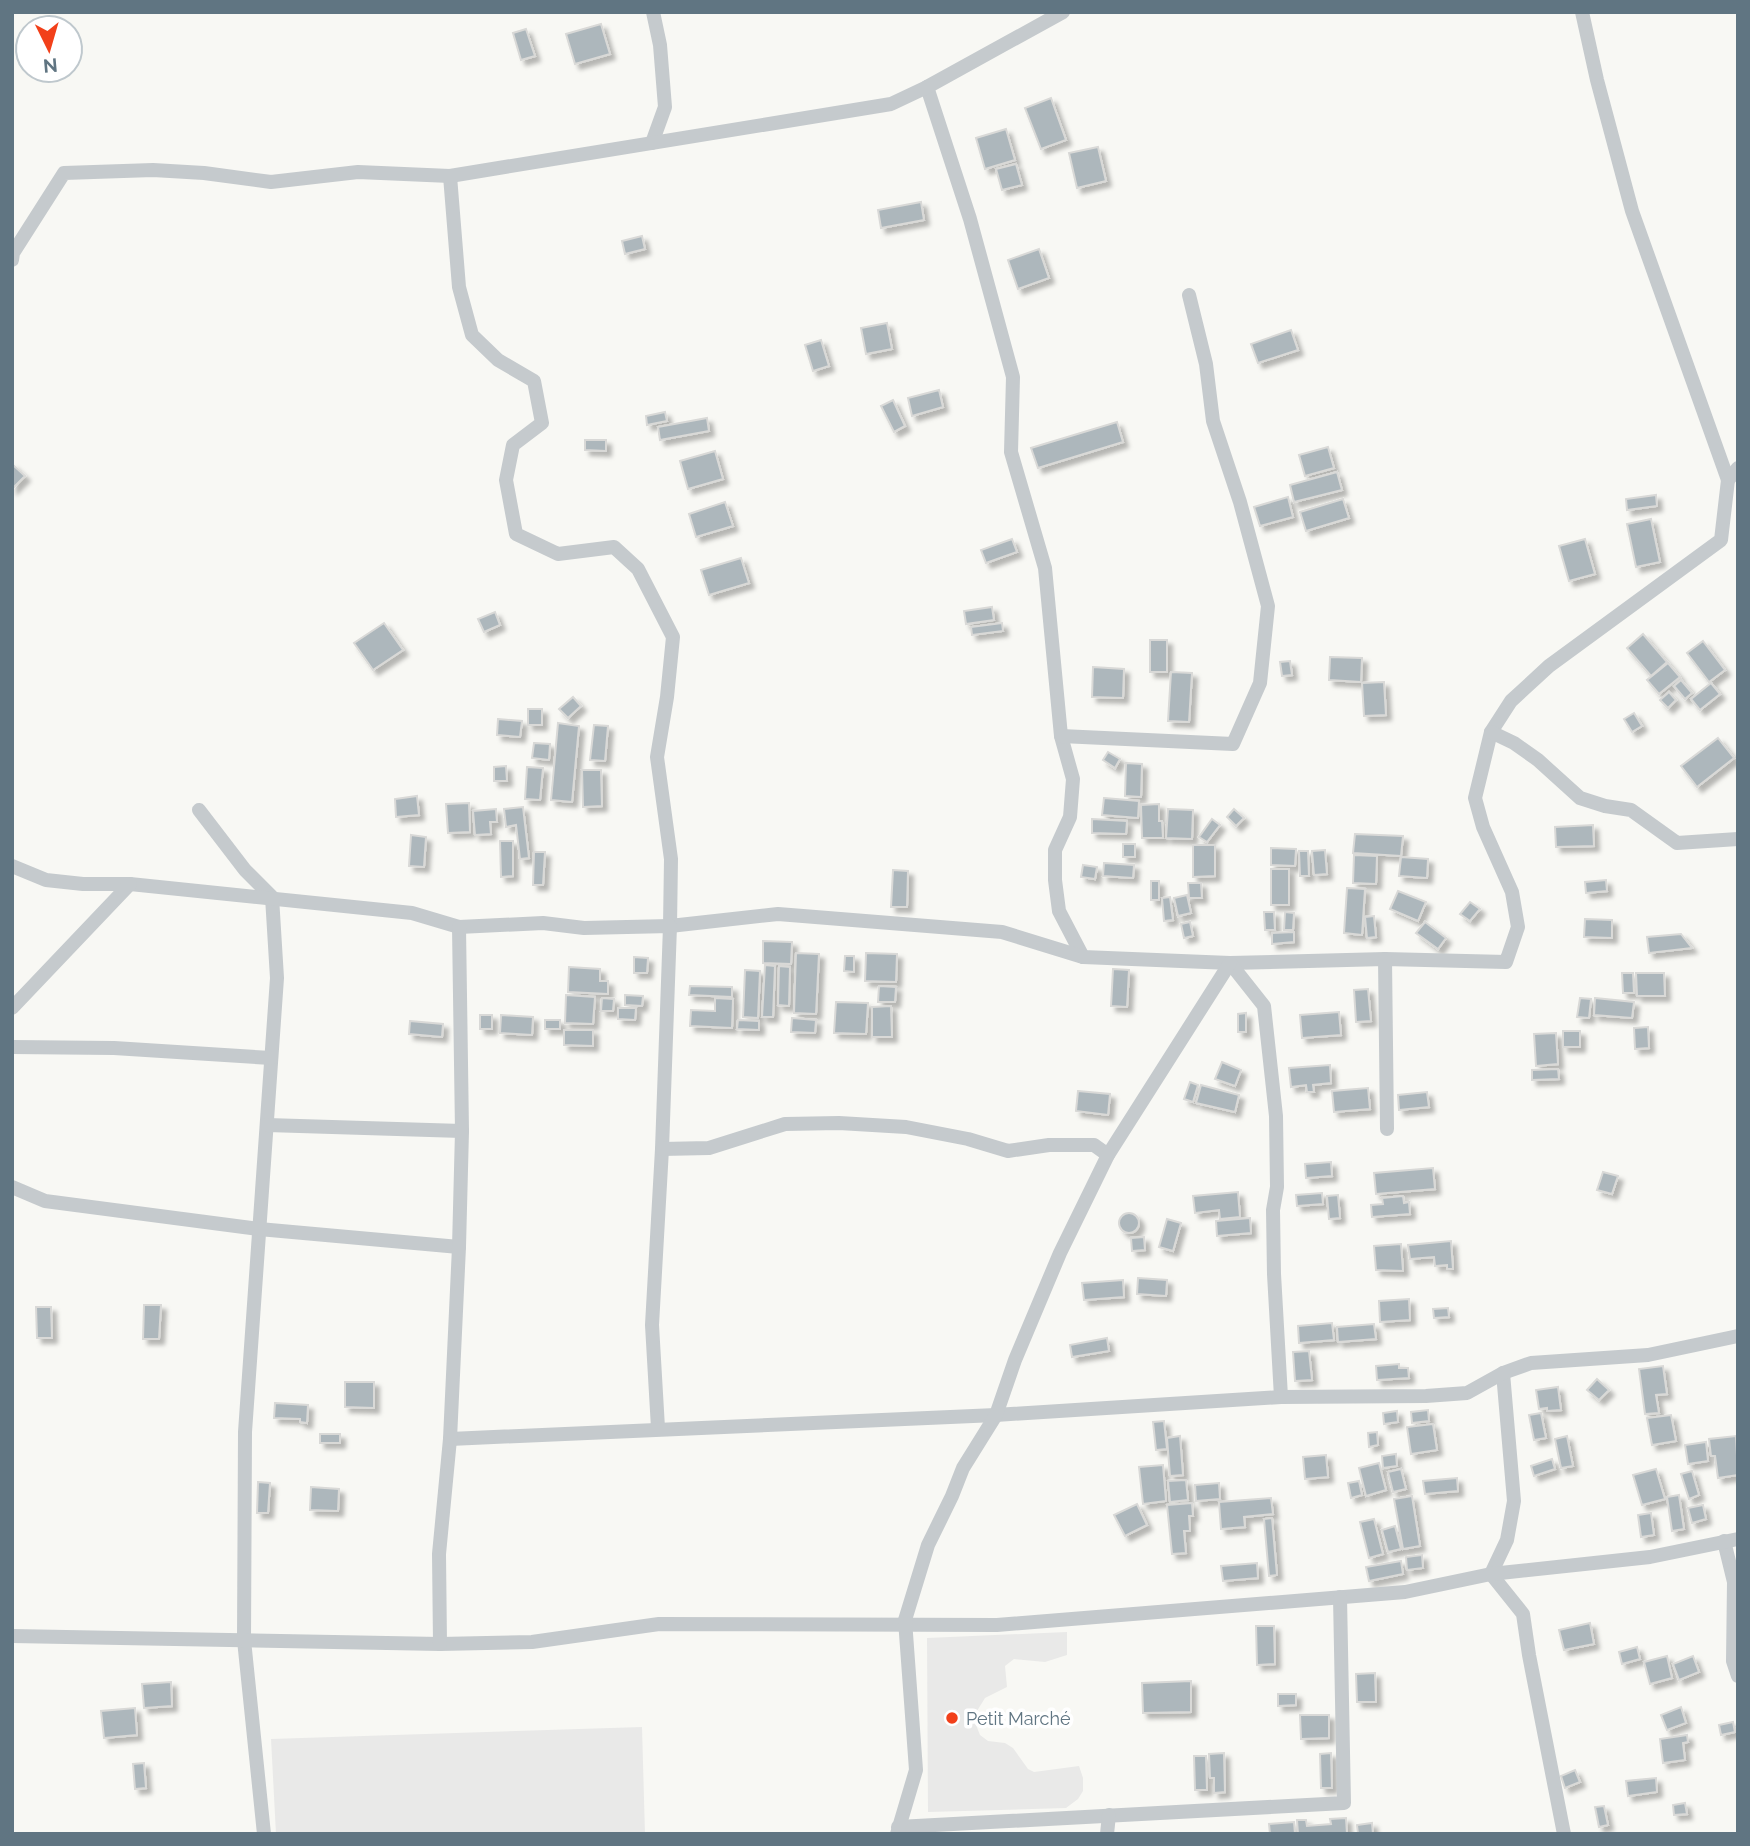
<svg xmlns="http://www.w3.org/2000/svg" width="1750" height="1846" font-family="Raleway,sans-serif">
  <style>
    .built { fill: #e9e9e8 }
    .building { fill: #adb7bc; stroke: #d9d9d7; stroke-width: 2; filter: url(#shadow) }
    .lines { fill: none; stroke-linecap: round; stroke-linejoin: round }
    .street { stroke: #c5cacd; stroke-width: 14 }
    .poi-dot { fill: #f2401a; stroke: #fff; stroke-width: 2.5 }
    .labels { text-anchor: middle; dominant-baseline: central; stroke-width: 7; stroke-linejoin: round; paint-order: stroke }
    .poi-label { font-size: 18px; fill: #607582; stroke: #fff; text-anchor: start }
  </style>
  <defs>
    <filter id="shadow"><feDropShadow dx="5" dy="5" stdDeviation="2" flood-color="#0004"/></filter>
  </defs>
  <rect width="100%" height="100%" fill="#f8f8f4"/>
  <!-- built -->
  <g class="built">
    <polygon points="1067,1632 1067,1655 1045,1662 1014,1659 1005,1666 1007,1687 985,1698 977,1711 976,1725 980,1735 988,1741 1005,1743 1013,1748 1028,1769 1034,1772 1079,1766 1083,1778 1083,1791 1078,1799 1066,1808 928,1812 927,1638"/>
    <polygon points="642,1727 645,1834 276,1834 271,1739"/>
  </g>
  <!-- building -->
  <g class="building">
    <polygon points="601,24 610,54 575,64 566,34"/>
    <polygon points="526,29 535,56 521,60 513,33"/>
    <polygon points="1051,98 1066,140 1041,149 1025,108"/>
    <polygon points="1006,129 1015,160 985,169 976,138"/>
    <polygon points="1098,147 1106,181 1077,188 1069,153"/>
    <polygon points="1016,164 1022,185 1002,190 996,169"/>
    <polygon points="921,202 924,220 881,228 878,210"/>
    <polygon points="642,236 645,249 625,254 622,241"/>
    <polygon points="1039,249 1049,278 1018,289 1008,260"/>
    <polygon points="887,323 892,349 866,354 861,328"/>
    <polygon points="1291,330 1298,350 1258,363 1251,344"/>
    <polygon points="821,340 829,366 813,371 805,345"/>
    <polygon points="939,390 943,407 912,416 908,398"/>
    <polygon points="893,400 905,426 894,432 881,406"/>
    <polygon points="665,412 667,421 647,425 646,416"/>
    <polygon points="707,418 709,431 660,440 658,427"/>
    <polygon points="1117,422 1123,442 1038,468 1031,448"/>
    <polygon points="585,440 606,440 606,451 585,450"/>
    <polygon points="1328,447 1334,468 1305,476 1299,455"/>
    <polygon points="715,451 723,479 688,489 680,461"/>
    <polygon points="12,464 25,476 12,489"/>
    <polygon points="1337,472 1342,490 1294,502 1290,485"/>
    <polygon points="1656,495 1657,506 1627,510 1626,499"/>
    <polygon points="1288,497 1293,517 1260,526 1254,507"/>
    <polygon points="1343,499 1349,518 1306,531 1300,512"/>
    <polygon points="725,502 733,526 696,537 689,514"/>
    <polygon points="1651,519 1660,562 1636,567 1627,524"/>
    <polygon points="1012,539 1017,552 986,563 981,550"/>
    <polygon points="1585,539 1595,574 1569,581 1559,546"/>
    <polygon points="741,558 749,583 709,595 701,570"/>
    <polygon points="992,607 994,620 966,624 964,611"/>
    <polygon points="495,612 500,625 484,632 478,619"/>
    <polygon points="384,623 403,650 373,670 354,643"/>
    <polygon points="1002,623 1003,631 972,635 971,627"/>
    <polygon points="1643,634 1667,662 1651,676 1627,648"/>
    <rect x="1150" y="640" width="17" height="32"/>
    <polygon points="1703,641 1725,670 1709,682 1687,653"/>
    <polygon points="1330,657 1362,658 1361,682 1329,680"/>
    <polygon points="1290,661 1292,675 1282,676 1280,662"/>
    <polygon points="1668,663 1680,677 1659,694 1647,680"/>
    <polygon points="1093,667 1124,669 1123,698 1092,697"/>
    <polygon points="1171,672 1192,673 1189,722 1168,721"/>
    <polygon points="1681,680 1692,693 1685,699 1674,686"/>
    <polygon points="1384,682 1386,715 1364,716 1362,683"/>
    <polygon points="1711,683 1720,694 1700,710 1691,699"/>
    <polygon points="1669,692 1676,700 1668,708 1660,700"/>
    <polygon points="573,697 581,706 568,718 559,709"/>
    <rect x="528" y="709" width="14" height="16"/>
    <polygon points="1634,713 1642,726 1632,732 1624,719"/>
    <polygon points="498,719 522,721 520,737 497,735"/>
    <polygon points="558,723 579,726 572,802 551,800"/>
    <polygon points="594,725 608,726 605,761 590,760"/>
    <polygon points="1718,738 1734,758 1697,787 1681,766"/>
    <polygon points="534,743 550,744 549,760 532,758"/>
    <polygon points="1108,752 1120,759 1115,768 1103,760"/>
    <polygon points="1126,763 1142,764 1141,797 1125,796"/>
    <polygon points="506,766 507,781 494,781 494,767"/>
    <polygon points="527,767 543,768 540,800 525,799"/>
    <polygon points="582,770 601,770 602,806 583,807"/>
    <polygon points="417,796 419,815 396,817 395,799"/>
    <polygon points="1104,798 1139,801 1138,818 1102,815"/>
    <polygon points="469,803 470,832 448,833 446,804"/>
    <polygon points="1159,804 1159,821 1162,821 1163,838 1142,838 1141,805"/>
    <polygon points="523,807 529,858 520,859 516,825 506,827 504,809"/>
    <polygon points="496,809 497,822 490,822 491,834 475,835 473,811"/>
    <polygon points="1168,809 1193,810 1192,839 1166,838"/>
    <polygon points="1234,809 1244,818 1236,826 1227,817"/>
    <polygon points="1092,819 1127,821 1126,834 1092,833"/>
    <polygon points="1212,819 1220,825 1207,842 1199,837"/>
    <polygon points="1593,825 1594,846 1556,847 1555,827"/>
    <polygon points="1355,834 1403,836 1401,856 1353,853"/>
    <polygon points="411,835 426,837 424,867 409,866"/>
    <polygon points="500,841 513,841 513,876 501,877"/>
    <rect x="1123" y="844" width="12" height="13"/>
    <polygon points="1193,845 1215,845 1215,876 1193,877"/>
    <polygon points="1271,848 1296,849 1295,866 1271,865"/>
    <polygon points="1325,850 1327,874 1314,875 1312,851"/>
    <polygon points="1299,851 1308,851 1309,876 1300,876"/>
    <polygon points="534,852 545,852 543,885 533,885"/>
    <polygon points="1354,855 1377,856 1376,884 1353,883"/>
    <polygon points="1401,857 1428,859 1427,878 1399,876"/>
    <polygon points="1104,863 1134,865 1133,878 1103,876"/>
    <polygon points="1083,865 1097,867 1095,879 1081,877"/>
    <rect x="1271" y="869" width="18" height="36"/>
    <polygon points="893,870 908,871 907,907 891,907"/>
    <polygon points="1606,880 1607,891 1586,893 1585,882"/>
    <rect x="1151" y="881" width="8" height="19"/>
    <polygon points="1188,883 1201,883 1202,898 1189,898"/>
    <polygon points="1347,888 1365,889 1362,935 1344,933"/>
    <polygon points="1398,891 1426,902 1418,921 1390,909"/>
    <polygon points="1187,895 1191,913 1178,916 1174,898"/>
    <polygon points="1170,897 1173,920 1164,921 1162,898"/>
    <polygon points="1470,902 1480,909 1470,921 1460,914"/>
    <polygon points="1264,912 1274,912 1275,930 1265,930"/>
    <polygon points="1285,912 1294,913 1293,930 1284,930"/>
    <polygon points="1374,916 1376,937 1367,938 1365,917"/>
    <polygon points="1585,919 1612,920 1612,938 1584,937"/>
    <polygon points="1190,922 1193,936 1184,938 1181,924"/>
    <polygon points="1425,922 1446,938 1438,949 1416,933"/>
    <polygon points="1294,932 1294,942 1272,944 1272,933"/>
    <polygon points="1681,934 1692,948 1649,953 1647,937"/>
    <polygon points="763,941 792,942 791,964 763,963"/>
    <polygon points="796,953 819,954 816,1014 794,1013"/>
    <polygon points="866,953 897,954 896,982 865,981"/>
    <polygon points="845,956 854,956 854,972 844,971"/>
    <polygon points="634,957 648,958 647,973 634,973"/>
    <polygon points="765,965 775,966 773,1017 762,1017"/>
    <polygon points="779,966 790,967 789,1006 778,1005"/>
    <polygon points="569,967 600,969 600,981 608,981 608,994 568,992"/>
    <polygon points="1113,969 1129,970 1127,1007 1111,1006"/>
    <polygon points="745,970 760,971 758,1018 743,1017"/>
    <polygon points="1622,973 1633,973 1634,993 1623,993"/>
    <polygon points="1636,973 1664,973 1665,996 1637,996"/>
    <polygon points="690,986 732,987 732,997 689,995"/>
    <polygon points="879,986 896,987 895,1002 878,1002"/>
    <polygon points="1368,989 1371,1021 1356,1022 1354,990"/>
    <polygon points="566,995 595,997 593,1024 565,1023"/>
    <polygon points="625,995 643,996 642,1006 625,1005"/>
    <polygon points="602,998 614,999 613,1011 601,1011"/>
    <polygon points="715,998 733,999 732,1028 690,1026 691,1010 715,1011"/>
    <polygon points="1580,998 1591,999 1589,1018 1577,1017"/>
    <polygon points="1595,998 1634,1002 1632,1018 1594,1015"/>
    <polygon points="836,1002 868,1003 866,1034 834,1033"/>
    <polygon points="891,1006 892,1037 872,1037 872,1007"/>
    <polygon points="618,1008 636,1008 635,1020 618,1019"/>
    <polygon points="1339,1012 1341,1035 1302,1038 1300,1015"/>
    <polygon points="1246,1013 1246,1032 1238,1032 1238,1014"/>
    <rect x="480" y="1015" width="12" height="14"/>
    <polygon points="501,1015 533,1017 532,1035 500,1033"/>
    <polygon points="792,1018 816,1020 815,1033 791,1032"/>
    <rect x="545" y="1020" width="15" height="9"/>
    <polygon points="738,1020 759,1021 759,1030 737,1029"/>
    <polygon points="410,1021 443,1024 442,1037 409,1034"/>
    <polygon points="1648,1027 1649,1048 1635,1049 1634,1028"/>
    <polygon points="564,1030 593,1030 593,1046 564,1045"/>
    <rect x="1563" y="1031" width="17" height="16"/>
    <polygon points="1556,1033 1558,1064 1536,1066 1534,1034"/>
    <polygon points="1222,1062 1241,1070 1235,1086 1215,1079"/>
    <polygon points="1330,1065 1331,1083 1313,1085 1314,1092 1307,1092 1306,1085 1291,1087 1289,1068"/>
    <polygon points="1558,1069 1559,1079 1532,1080 1532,1070"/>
    <polygon points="1190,1082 1198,1085 1193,1102 1184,1099"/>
    <polygon points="1201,1085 1239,1095 1235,1112 1196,1103"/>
    <polygon points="1368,1088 1370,1109 1334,1112 1332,1091"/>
    <polygon points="1078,1091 1110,1094 1108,1115 1076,1111"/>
    <polygon points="1427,1092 1429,1107 1399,1110 1398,1095"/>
    <polygon points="1331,1162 1332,1176 1306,1178 1305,1164"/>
    <polygon points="1433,1168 1435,1189 1376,1194 1374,1173"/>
    <polygon points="1603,1172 1618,1176 1612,1194 1597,1190"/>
    <polygon points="1238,1192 1240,1217 1220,1219 1219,1210 1195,1213 1193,1196"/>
    <polygon points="1322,1193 1323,1204 1297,1206 1296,1195"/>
    <polygon points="1338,1195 1340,1218 1329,1219 1327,1196"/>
    <polygon points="1403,1196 1404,1203 1409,1202 1410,1214 1372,1217 1371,1205 1383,1204 1382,1198"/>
    <circle cx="1129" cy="1223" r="10"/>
    <polygon points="1250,1218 1251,1233 1217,1236 1216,1221"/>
    <polygon points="1167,1219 1181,1223 1173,1251 1159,1247"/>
    <polygon points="1144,1237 1145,1250 1132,1251 1131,1238"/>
    <polygon points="1451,1241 1453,1269 1447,1269 1447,1265 1435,1266 1434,1257 1410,1259 1408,1245"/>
    <polygon points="1401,1244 1403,1271 1376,1270 1374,1246"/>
    <polygon points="1138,1278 1167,1280 1166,1296 1137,1294"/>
    <polygon points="1123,1280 1124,1297 1084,1300 1082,1283"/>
    <polygon points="1409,1299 1410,1320 1380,1322 1379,1301"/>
    <polygon points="144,1305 161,1305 159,1339 143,1339"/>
    <polygon points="36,1307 51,1307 52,1338 37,1338"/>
    <polygon points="1448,1308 1449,1317 1434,1318 1433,1309"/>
    <polygon points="1332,1323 1334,1340 1299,1343 1298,1326"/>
    <polygon points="1374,1324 1376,1339 1338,1342 1337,1327"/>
    <polygon points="1107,1338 1109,1351 1072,1357 1070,1345"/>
    <polygon points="1309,1351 1312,1380 1295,1381 1293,1352"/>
    <polygon points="1399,1364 1399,1368 1408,1368 1409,1378 1377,1380 1376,1366"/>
    <polygon points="1663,1366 1667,1394 1656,1395 1659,1413 1645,1414 1639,1369"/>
    <polygon points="1597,1379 1609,1390 1599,1400 1587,1390"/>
    <polygon points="345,1382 374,1382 374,1408 345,1407"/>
    <polygon points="1558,1387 1561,1410 1547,1411 1547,1408 1539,1409 1536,1390"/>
    <polygon points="275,1403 308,1405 307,1423 300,1422 300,1419 274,1418"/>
    <polygon points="1428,1410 1429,1421 1412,1423 1411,1412"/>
    <polygon points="1397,1411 1398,1422 1384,1424 1383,1413"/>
    <polygon points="1541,1413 1546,1438 1534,1440 1529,1415"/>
    <polygon points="1671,1415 1676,1441 1652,1445 1647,1418"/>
    <polygon points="1164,1421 1167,1449 1156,1450 1153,1422"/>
    <polygon points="1433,1424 1437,1450 1411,1454 1407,1427"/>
    <polygon points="1377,1432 1378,1445 1369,1447 1368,1433"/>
    <rect x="320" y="1434" width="20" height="9"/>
    <polygon points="1180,1436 1183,1475 1170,1476 1167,1438"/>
    <polygon points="1567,1436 1573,1466 1561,1468 1555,1439"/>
    <polygon points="1736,1436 1738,1475 1718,1478 1715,1456 1711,1456 1709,1439"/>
    <polygon points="1706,1442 1708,1461 1688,1464 1685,1445"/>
    <polygon points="1396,1454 1397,1466 1383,1468 1382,1456"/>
    <polygon points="1326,1455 1328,1477 1305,1479 1303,1457"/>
    <polygon points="1552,1459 1555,1469 1534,1476 1531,1466"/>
    <polygon points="1379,1463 1386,1490 1366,1496 1359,1468"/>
    <polygon points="1163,1465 1166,1501 1143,1504 1139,1467"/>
    <polygon points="1401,1469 1406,1489 1393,1492 1388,1472"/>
    <polygon points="1656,1469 1665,1499 1642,1505 1633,1475"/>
    <polygon points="1692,1471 1699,1495 1689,1499 1681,1474"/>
    <polygon points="1457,1478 1458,1491 1425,1494 1423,1481"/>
    <polygon points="1186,1480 1188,1500 1170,1502 1168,1481"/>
    <polygon points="1359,1481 1362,1495 1351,1498 1348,1483"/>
    <polygon points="258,1482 270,1483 268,1513 257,1513"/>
    <polygon points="1219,1483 1220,1499 1196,1501 1195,1485"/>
    <polygon points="311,1487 339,1489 338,1511 310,1510"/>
    <polygon points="1679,1495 1684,1529 1672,1531 1667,1497"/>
    <polygon points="1412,1496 1420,1546 1403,1549 1394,1499"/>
    <polygon points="1271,1498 1273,1514 1244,1517 1245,1527 1221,1529 1219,1502"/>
    <polygon points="1192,1503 1193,1516 1189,1516 1190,1531 1184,1531 1186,1553 1172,1554 1167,1505"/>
    <polygon points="1137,1504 1147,1525 1125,1536 1114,1515"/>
    <polygon points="1703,1505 1706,1519 1692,1523 1688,1508"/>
    <polygon points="1651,1513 1654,1535 1641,1537 1638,1515"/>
    <polygon points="1272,1518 1277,1575 1269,1576 1264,1519"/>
    <polygon points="1374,1519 1383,1554 1369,1558 1360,1522"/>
    <polygon points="1395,1526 1401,1549 1388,1552 1382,1530"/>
    <polygon points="1422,1555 1423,1568 1407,1570 1406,1557"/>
    <polygon points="1401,1561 1403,1574 1369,1581 1366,1567"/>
    <polygon points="1257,1563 1258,1578 1223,1581 1221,1566"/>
    <polygon points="1590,1623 1594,1644 1564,1650 1559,1630"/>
    <polygon points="1256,1626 1274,1626 1275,1664 1257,1665"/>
    <polygon points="1637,1647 1640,1659 1622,1664 1619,1652"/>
    <polygon points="1667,1656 1672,1678 1650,1684 1644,1662"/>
    <polygon points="1693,1656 1699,1672 1679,1680 1673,1664"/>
    <polygon points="1375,1673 1376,1702 1357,1702 1356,1674"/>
    <polygon points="1191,1681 1191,1712 1143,1713 1142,1683"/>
    <polygon points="171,1682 172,1706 144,1708 142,1684"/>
    <polygon points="1278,1694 1296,1694 1296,1705 1278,1706"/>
    <polygon points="1681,1707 1686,1723 1667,1730 1661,1715"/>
    <polygon points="135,1708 137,1735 104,1738 101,1711"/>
    <polygon points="1300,1715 1329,1715 1329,1738 1301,1739"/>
    <polygon points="1733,1722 1735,1732 1721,1735 1719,1725"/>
    <polygon points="1687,1735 1688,1742 1683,1743 1685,1760 1663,1763 1660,1739"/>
    <polygon points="1224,1753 1225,1792 1214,1793 1214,1778 1210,1778 1209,1754"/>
    <polygon points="1331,1753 1332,1788 1321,1788 1320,1754"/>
    <polygon points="1194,1756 1206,1756 1207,1790 1195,1790"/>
    <polygon points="144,1763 146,1788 135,1789 133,1764"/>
    <polygon points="1575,1770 1580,1782 1565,1788 1561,1776"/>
    <polygon points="1656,1778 1657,1792 1628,1796 1626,1781"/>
    <polygon points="1685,1803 1687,1814 1674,1815 1673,1805"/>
    <polygon points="1604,1806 1608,1825 1599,1827 1595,1807"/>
    <polygon points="1346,1818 1347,1834 1298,1834 1297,1820 1306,1820 1307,1826 1331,1824 1330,1819"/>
    <polygon points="1294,1822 1295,1834 1270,1834 1269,1824"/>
    <polygon points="1372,1823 1373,1834 1358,1834 1357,1825"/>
  </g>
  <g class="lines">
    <!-- street -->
    <g class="street">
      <polyline points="1582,12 1597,80 1632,211 1728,480"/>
      <polyline points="927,87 970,219 1013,377 1011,452 1045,568 1061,736 1073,779 1070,817 1055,850 1055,880 1059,911 1083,957"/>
      <polyline points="652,143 665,107 660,45 653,12"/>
      <polyline points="450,176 459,287 472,335 498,360 534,381 542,423 513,445 506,480 516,534 558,554 614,547 638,569 673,637 667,697 657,757 671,859 670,926 778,914 1002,932 1083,957 1230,963 1385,959 1506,962 1518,927 1512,892 1483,827 1475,798 1491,732 1511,701 1549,666 1721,540 1728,480 1738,468"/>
      <polyline points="12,260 13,253 64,173 153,170 204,173 271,182 358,172 450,176 891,104 927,87 1063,12"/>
      <polyline points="1491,732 1514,743 1538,760 1580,798 1605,806 1631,810 1677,843 1738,839"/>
      <polyline points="1061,736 1233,744 1260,683 1268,606 1240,502 1213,421 1206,364 1189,295"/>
      <polyline points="199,810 245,870 272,897 277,978 245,1432 244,1640 264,1834"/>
      <polyline points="12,866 46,880 83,884 130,884 412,913 459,927 543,923 584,928 670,926 662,1149 652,1325 658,1428"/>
      <polyline points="1385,959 1387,1129"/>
      <polyline points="1230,963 1264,1006 1276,1116 1277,1187 1273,1210 1274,1274 1281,1397"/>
      <polyline points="12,1008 130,884"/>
      <polyline points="12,1047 114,1048 271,1058"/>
      <polyline points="267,1125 462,1131"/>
      <polyline points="662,1149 709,1148 785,1124 839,1123 906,1127 968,1139 1008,1151 1049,1145 1094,1145 1108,1155"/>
      <polyline points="12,1187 45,1201 259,1229 459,1247"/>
      <polyline points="1503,1373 1514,1501 1507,1540 1491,1574 1523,1614 1529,1655 1564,1834"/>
      <polyline points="450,1439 996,1415 1281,1397 1426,1396 1467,1393 1503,1373 1531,1363 1648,1355 1738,1336"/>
      <polyline points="1724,1541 1734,1582 1733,1661 1738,1676"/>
      <polyline points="12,1636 440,1644 532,1642 659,1624 997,1625 1405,1592 1491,1574 1650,1557 1738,1539"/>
      <polyline points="440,1644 439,1554 450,1439 459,1247 462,1131 459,927"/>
      <polyline points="898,1827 1344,1803 1340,1597"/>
      <polyline points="897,1834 916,1770 905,1620 928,1545 952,1496 963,1468 996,1415 1015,1360 1060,1253 1108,1155 1230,963"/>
      <polyline points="1107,1834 1109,1815"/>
    </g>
  </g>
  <!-- markers -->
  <circle class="poi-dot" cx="952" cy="1718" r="7"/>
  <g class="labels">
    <!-- poi labels -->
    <g class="poi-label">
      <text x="966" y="1718">Petit Marché</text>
    </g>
  </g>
  <!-- border -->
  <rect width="1750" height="1846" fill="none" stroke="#607582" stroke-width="28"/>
  <!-- north arrow -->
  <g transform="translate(49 49) rotate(175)"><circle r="33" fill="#ffffff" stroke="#bfc8cd" stroke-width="2"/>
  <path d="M0-5L12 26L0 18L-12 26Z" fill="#f2401a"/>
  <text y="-10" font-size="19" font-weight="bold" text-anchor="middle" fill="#607582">N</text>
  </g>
</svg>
